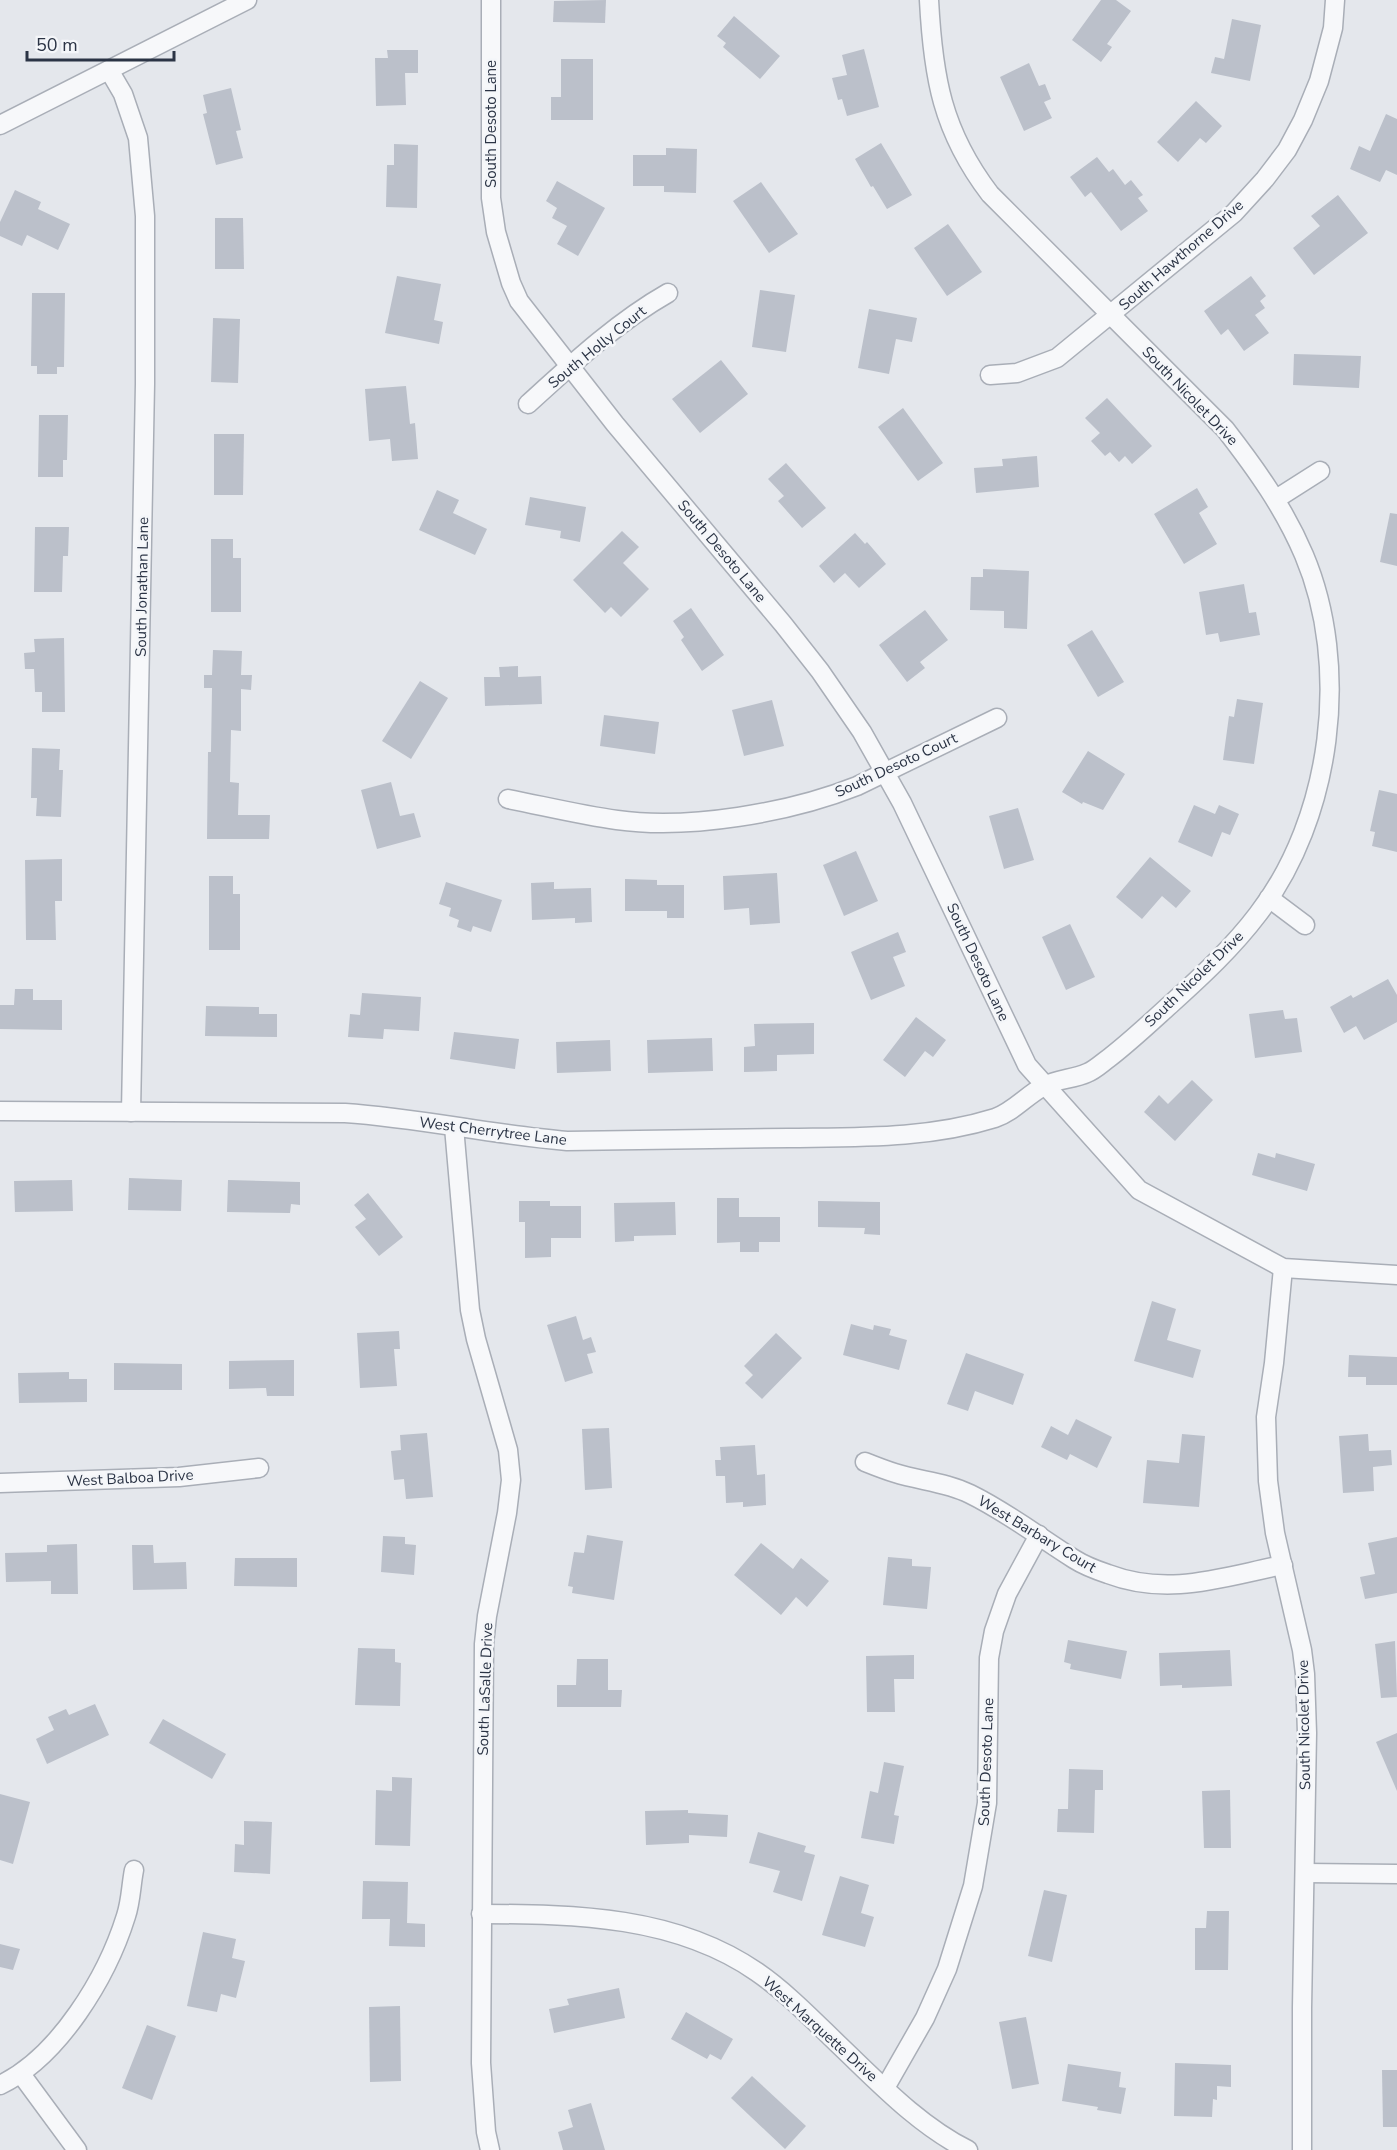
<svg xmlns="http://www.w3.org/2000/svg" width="1397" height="2150" font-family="'Nunito Sans',sans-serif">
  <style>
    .building { fill: #bbc0ca }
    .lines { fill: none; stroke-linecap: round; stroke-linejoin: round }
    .minor-casing { stroke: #a9aeb7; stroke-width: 21 }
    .minor { stroke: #f7f8fa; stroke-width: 18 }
    .labels { text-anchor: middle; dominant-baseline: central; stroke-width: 5; stroke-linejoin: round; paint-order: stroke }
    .street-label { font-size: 15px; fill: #2b3445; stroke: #f4f6f9 }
  </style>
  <rect width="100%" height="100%" fill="#e4e7ec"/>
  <!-- building -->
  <g class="building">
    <polygon points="606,0 605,23 553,22 554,1"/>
    <polygon points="1101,0 1116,0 1131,11 1107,44 1112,47 1101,62 1072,40"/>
    <polygon points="734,16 780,56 760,79 723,47 726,43 717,36"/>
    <polygon points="1232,19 1261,25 1250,81 1211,73 1215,57 1224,59"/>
    <polygon points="864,49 879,107 847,116 842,99 838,100 832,78 847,75 842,55"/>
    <polygon points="387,50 418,50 418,73 405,73 406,105 376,106 375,58 388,58"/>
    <polygon points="561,59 593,59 593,120 551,120 551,97 561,97"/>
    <polygon points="1029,63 1039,86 1045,84 1051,99 1044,102 1052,118 1024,131 1000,77"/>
    <polygon points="231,88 241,130 236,131 243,158 216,165 203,114 207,113 203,95"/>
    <polygon points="1196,101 1222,126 1206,143 1200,138 1178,162 1157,142"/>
    <polygon points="1386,114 1397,119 1397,175 1386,170 1380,182 1350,169 1359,146 1370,151"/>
    <polygon points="881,143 912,195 887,209 873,186 871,187 855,159"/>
    <polygon points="394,144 418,145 417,208 386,207 387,165 394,165"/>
    <polygon points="666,148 697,149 696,193 664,192 664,186 633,186 633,155 666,155"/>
    <polygon points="1097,157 1109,172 1113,169 1125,185 1131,180 1143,195 1138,198 1148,211 1121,231 1091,192 1085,197 1070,177"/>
    <polygon points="557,181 605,208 578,256 557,244 567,226 552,218 557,208 546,201"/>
    <polygon points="761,182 798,234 769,253 733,201"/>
    <polygon points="15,190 41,202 38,209 70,224 58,250 27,235 22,246 0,236 0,222"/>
    <polygon points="1338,195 1368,233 1314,275 1293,248 1320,226 1311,216"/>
    <polygon points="215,218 243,218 244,269 215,269"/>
    <polygon points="948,224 982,272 947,296 914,248"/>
    <polygon points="397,276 441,284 434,320 443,322 439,344 385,333"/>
    <polygon points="1251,276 1266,296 1260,301 1265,308 1255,315 1269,333 1244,351 1228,329 1221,335 1204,311"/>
    <polygon points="760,290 795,295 786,352 752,347"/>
    <polygon points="32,293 65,293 64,367 57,367 57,374 37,374 37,366 31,366"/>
    <polygon points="869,309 917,318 912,342 896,339 889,374 858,368"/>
    <polygon points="213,318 240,319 238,383 211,382"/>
    <polygon points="1294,354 1361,356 1359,388 1293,385"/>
    <polygon points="721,360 748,394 700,433 672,399"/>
    <polygon points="406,386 410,424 415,423 418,459 392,461 390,439 369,441 365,389"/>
    <polygon points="1107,398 1152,446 1132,464 1125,456 1119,462 1110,452 1105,456 1091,441 1100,433 1085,418"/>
    <polygon points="903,408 943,463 918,481 878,427"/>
    <polygon points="39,415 68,415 67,460 63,460 63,477 38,477"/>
    <polygon points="214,434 244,434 243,495 214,495"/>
    <polygon points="1037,456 1039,487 976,493 974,468 1003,466 1002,459"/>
    <polygon points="786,463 826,508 802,528 778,501 784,496 768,479"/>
    <polygon points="1197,488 1208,507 1199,513 1217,544 1184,564 1154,514"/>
    <polygon points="437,490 459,500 453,513 487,529 475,555 419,530"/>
    <polygon points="530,497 586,507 580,542 560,538 561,531 525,525"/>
    <polygon points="1390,513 1397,514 1397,566 1380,562"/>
    <polygon points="35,527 69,527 68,556 63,556 62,592 34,592"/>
    <polygon points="622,531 639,547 623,563 649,589 621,617 611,607 605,613 573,580"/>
    <polygon points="855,533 865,544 867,542 886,564 859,588 845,573 834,583 819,566"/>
    <polygon points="211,539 233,539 233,558 241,558 241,612 211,612"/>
    <polygon points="983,569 1029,571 1027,629 1004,628 1004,611 970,610 971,577 983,577"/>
    <polygon points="1244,584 1249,613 1256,612 1260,635 1220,642 1218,633 1206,635 1199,592"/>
    <polygon points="691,608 724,655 702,671 681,640 684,637 673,621"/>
    <polygon points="925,610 948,640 920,662 925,668 907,682 879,645"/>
    <polygon points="1092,630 1124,682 1098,697 1067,645"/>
    <polygon points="64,638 65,712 42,712 42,692 35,692 34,669 25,669 24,653 35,652 34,639"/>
    <polygon points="213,650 242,651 241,675 252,675 251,690 241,689 241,731 231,730 230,782 239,783 238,815 270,815 269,839 207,839 208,752 211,752 212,688 204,688 204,675 212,675"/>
    <polygon points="518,666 518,677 541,676 542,704 485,706 484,677 500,677 499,667"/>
    <polygon points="420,681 448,698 411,759 382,741"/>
    <polygon points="1237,699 1263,703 1254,764 1223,760 1229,716 1234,717"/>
    <polygon points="772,700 784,746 744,756 732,710"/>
    <polygon points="604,715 659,722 655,754 600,746"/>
    <polygon points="32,748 60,749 59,770 63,770 61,817 36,816 37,798 31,798"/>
    <polygon points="1088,751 1125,774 1103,810 1083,802 1082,804 1062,792"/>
    <polygon points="391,782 400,816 414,813 421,837 377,849 361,790"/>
    <polygon points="1379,790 1397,794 1397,852 1372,846 1375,832 1370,831"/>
    <polygon points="1194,805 1215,814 1219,805 1239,814 1230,835 1222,832 1212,857 1178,842"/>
    <polygon points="1018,808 1034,860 1004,869 989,816"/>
    <polygon points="856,851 878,901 844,916 823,865"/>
    <polygon points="1150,857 1191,891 1176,908 1162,896 1142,919 1116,897"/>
    <polygon points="62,859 62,901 55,901 56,940 26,940 25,860"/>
    <polygon points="777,873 780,923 750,925 749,908 724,910 723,876"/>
    <polygon points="209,876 233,876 233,894 240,894 240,950 209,950"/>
    <polygon points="625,879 657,880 657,885 684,885 684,918 667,918 667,911 625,911"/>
    <polygon points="446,882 502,900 491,932 473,926 471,932 457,927 459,920 449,916 451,908 439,904"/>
    <polygon points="554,882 554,889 591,888 592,922 575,923 575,918 532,920 531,883"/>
    <polygon points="1070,924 1095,977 1066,990 1042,937"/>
    <polygon points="898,932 906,952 893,957 905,986 871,1000 851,952"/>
    <polygon points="1388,979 1397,995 1397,1022 1364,1040 1356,1026 1344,1033 1330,1007 1351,995 1353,998"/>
    <polygon points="15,989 33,989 33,1000 62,1000 62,1030 0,1029 0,1005 14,1005"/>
    <polygon points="362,993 421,997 419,1031 384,1029 383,1039 348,1037 350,1014 360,1015"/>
    <polygon points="206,1006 259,1007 259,1014 277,1014 277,1037 205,1036"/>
    <polygon points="1283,1010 1285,1019 1297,1018 1302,1052 1255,1058 1249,1014"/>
    <polygon points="916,1017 946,1040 933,1057 925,1051 905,1077 883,1060"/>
    <polygon points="814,1023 814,1054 777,1055 777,1071 744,1072 744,1047 755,1046 754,1024"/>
    <polygon points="454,1032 519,1039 515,1069 450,1059"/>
    <polygon points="712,1038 713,1071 648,1073 647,1040"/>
    <polygon points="610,1040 611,1071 557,1073 556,1042"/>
    <polygon points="1192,1080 1213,1100 1175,1141 1144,1112 1159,1095 1168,1104"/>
    <polygon points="1258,1153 1275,1158 1276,1153 1315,1164 1307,1191 1252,1175"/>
    <polygon points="129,1178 182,1180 181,1211 128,1210"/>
    <polygon points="72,1180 73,1211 15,1212 14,1181"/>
    <polygon points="228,1180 300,1182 300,1205 291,1204 290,1213 227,1212"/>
    <polygon points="368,1193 403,1237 379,1256 355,1227 366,1219 354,1205"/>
    <polygon points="717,1198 739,1198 739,1217 780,1217 780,1242 759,1242 759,1252 740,1252 740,1242 717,1243"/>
    <polygon points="519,1201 550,1201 550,1206 581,1206 581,1238 551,1238 551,1257 525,1258 525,1222 519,1222"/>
    <polygon points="818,1201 880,1202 880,1235 864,1234 865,1228 818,1227"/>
    <polygon points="675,1202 676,1235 634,1236 634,1241 615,1242 614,1203"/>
    <polygon points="1152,1301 1176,1309 1167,1340 1201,1350 1193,1378 1134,1361"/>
    <polygon points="576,1316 583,1340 591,1337 596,1352 587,1354 593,1373 565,1382 547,1325"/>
    <polygon points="851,1324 873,1330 874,1325 891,1329 889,1335 907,1340 899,1370 843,1355"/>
    <polygon points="399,1331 400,1349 394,1349 397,1386 360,1388 357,1333"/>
    <polygon points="776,1333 802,1358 762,1399 745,1383 753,1375 744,1366"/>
    <polygon points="966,1353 1024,1374 1013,1405 975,1391 968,1411 947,1404"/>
    <polygon points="1349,1355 1397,1357 1397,1385 1366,1385 1366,1377 1348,1377"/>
    <polygon points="294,1360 294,1396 267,1396 266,1388 229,1389 229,1361"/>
    <polygon points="114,1363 182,1364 182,1390 114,1390"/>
    <polygon points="69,1372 69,1379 87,1379 87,1402 19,1403 18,1373"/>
    <polygon points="1076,1419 1112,1437 1097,1468 1070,1454 1067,1460 1041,1447 1051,1426 1068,1435"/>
    <polygon points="609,1428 612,1488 585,1490 582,1429"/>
    <polygon points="427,1433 433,1497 406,1499 404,1479 394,1480 391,1451 401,1450 400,1435"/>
    <polygon points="1182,1434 1205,1436 1199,1507 1143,1503 1147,1460 1179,1463"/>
    <polygon points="1368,1434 1369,1451 1391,1450 1392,1465 1373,1467 1374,1491 1343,1493 1339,1436"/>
    <polygon points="755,1445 757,1475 765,1474 766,1505 743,1507 743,1502 726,1503 725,1476 716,1476 715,1460 721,1460 720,1447"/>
    <polygon points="587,1535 623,1541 614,1600 572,1593 573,1587 568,1586 574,1552 584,1553"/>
    <polygon points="383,1536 405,1537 405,1544 416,1545 414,1575 381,1572"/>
    <polygon points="1397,1537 1397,1593 1365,1599 1360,1577 1375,1574 1368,1543"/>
    <polygon points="761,1543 793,1569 801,1558 829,1581 807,1607 796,1597 781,1615 734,1575"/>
    <polygon points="77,1544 78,1594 51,1594 51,1581 6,1582 5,1553 47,1552 47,1545"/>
    <polygon points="132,1545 153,1545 154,1563 186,1562 187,1589 133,1590"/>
    <polygon points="888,1557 912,1559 912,1566 931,1567 927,1609 883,1605"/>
    <polygon points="235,1558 297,1558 297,1587 234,1586"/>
    <polygon points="1068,1640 1127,1651 1121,1679 1070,1669 1071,1664 1064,1662"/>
    <polygon points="1395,1641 1397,1697 1381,1698 1375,1644"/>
    <polygon points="358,1648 395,1649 395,1662 401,1663 400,1706 355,1705"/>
    <polygon points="1230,1650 1232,1686 1182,1688 1182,1685 1160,1686 1159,1653"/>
    <polygon points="914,1655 914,1679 894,1679 895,1712 867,1712 866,1656"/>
    <polygon points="577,1659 608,1659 608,1690 622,1690 621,1707 557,1707 557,1685 576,1685"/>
    <polygon points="95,1704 109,1735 47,1764 36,1739 54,1730 48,1717 66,1709 69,1715"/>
    <polygon points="163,1719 226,1754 212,1779 149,1743"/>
    <polygon points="1397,1733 1397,1791 1376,1742"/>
    <polygon points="884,1762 904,1766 894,1815 899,1816 894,1844 861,1838 870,1791 878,1793"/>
    <polygon points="1069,1769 1103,1770 1103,1790 1095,1790 1094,1833 1057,1832 1058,1809 1068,1809"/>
    <polygon points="392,1777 412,1778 410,1846 375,1845 376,1790 392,1791"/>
    <polygon points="1230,1790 1231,1848 1204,1848 1202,1791"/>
    <polygon points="0,1794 30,1802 13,1864 0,1860"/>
    <polygon points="688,1810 688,1813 728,1815 727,1837 689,1835 689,1843 646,1845 645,1811"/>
    <polygon points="244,1821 272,1822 270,1874 234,1872 235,1844 244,1845"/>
    <polygon points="758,1832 806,1846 804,1852 815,1855 802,1901 773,1892 780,1871 749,1863"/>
    <polygon points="840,1876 869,1885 861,1913 874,1917 865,1947 822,1935"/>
    <polygon points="363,1881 408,1882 407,1923 425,1924 425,1947 389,1946 390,1919 362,1919"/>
    <polygon points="1044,1890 1067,1895 1052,1962 1028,1956"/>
    <polygon points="1207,1911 1229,1911 1228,1970 1195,1970 1195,1928 1206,1928"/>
    <polygon points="203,1932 236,1939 232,1958 245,1961 236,1998 221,1994 217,2012 187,2006"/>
    <polygon points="0,1944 20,1949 13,1970 0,1967"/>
    <polygon points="619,1988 625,2018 554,2033 549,2009 569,2005 567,1999"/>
    <polygon points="400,2006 401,2081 370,2082 369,2007"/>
    <polygon points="686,2012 733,2039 721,2060 710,2054 707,2059 671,2039"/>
    <polygon points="1026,2017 1039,2084 1012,2089 999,2022"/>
    <polygon points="147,2025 176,2036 152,2100 122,2088"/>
    <polygon points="1175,2063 1231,2065 1231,2087 1217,2086 1217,2100 1213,2099 1212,2117 1174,2116"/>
    <polygon points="1068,2064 1121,2072 1119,2087 1126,2088 1121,2114 1097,2110 1098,2107 1062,2101"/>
    <polygon points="1382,2070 1397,2070 1397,2127 1383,2127"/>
    <polygon points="752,2076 806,2126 785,2149 731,2098"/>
    <polygon points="591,2103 605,2150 563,2150 558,2132 573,2127 568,2110"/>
  </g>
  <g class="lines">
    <!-- minor casing -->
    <g class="minor-casing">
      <g id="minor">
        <polyline points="491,0 491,198 496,232 511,283 519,301 615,424 783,624 820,671 862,732 902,803 1027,1065 1139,1190 1283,1268 1397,1275"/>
        <polyline points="109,70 123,94 138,138 145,216 145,384 131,1112"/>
        <polyline points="0,125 247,0"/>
        <polyline points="990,375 1017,373 1057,358 1234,213 1265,179 1287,150 1303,120 1319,81 1333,28 1335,0"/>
        <path d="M528,404c44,-40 89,-82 140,-111"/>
        <polyline points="1276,499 1320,471"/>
        <path d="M508,799c36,7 73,16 109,21 72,10 172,-7 240,-34l140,-68"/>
        <polyline points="1269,898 1305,925"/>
        <path d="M0,1111l345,2c75,5 148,22 222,28 74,-1 148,-2 222,-3 69,-1 139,1 206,-20 18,-6 32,-23 49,-32 13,-7 30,-7 43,-13 8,-3 15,-10 22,-15 22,-17 42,-36 63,-55 31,-28 61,-56 86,-89 74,-96 93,-248 46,-359 -20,-47 -48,-86 -79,-126l-235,-235c-48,-63 -57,-117 -61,-194"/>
        <polyline points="454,1127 470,1310 476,1339 508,1450 511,1480 507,1513 487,1616 484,1644 481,2063 486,2132 490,2150"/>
        <polyline points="1283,1268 1274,1363 1266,1417 1268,1481 1275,1533 1302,1650 1305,1674 1307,1733 1302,2008 1302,2150"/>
        <path d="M865,1462c10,4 20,8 30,11 25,8 51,9 75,21 37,18 69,43 104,65 11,7 22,11 34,15 61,23 114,3 175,-9"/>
        <polyline points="0,1483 179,1477 259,1468"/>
        <polyline points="1305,1873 1397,1874"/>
        <path d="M481,1914c95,0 195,2 276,58 29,20 55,47 81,72 40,38 80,81 130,106"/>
        <polyline points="21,2074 77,2150"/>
        <path d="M0,2085c59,-28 107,-108 126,-169 5,-15 5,-31 8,-46"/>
        <polyline points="885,2088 925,2018 947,1969 973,1886 987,1803 989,1658 994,1631 1007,1594 1039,1535"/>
      </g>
    </g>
    <!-- minor -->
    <use href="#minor" class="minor"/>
  </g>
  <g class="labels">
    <!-- street labels -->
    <g class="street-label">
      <text transform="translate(491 124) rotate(-90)">South Desoto Lane</text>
      <text transform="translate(1181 255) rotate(-41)">South Hawthorne Drive</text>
      <text transform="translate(597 347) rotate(-39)">South Holly Court</text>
      <text transform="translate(1190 396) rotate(46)">South Nicolet Drive</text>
      <text transform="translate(722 551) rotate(50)">South Desoto Lane</text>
      <text transform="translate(142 587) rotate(-89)">South Jonathan Lane</text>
      <text transform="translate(896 765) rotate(-25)">South Desoto Court</text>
      <text transform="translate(978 962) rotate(65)">South Desoto Lane</text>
      <text transform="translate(1194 979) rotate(-44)">South Nicolet Drive</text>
      <text transform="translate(493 1131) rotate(7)">West Cherrytree Lane</text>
      <text transform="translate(130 1478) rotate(-3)">West Balboa Drive</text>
      <text transform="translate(1037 1534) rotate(31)">West Barbary Court</text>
      <text transform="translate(485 1689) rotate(-88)">South LaSalle Drive</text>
      <text transform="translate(1304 1725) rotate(-91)">South Nicolet Drive</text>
      <text transform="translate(986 1762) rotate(-88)">South Desoto Lane</text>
      <text transform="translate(820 2029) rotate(42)">West Marquette Drive</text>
    </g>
  </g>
  <!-- scale -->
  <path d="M27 51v9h147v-9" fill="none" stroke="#2b3445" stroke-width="3"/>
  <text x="36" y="51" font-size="18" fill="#2b3445" stroke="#f4f6f9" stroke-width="4.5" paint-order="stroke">50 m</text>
</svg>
